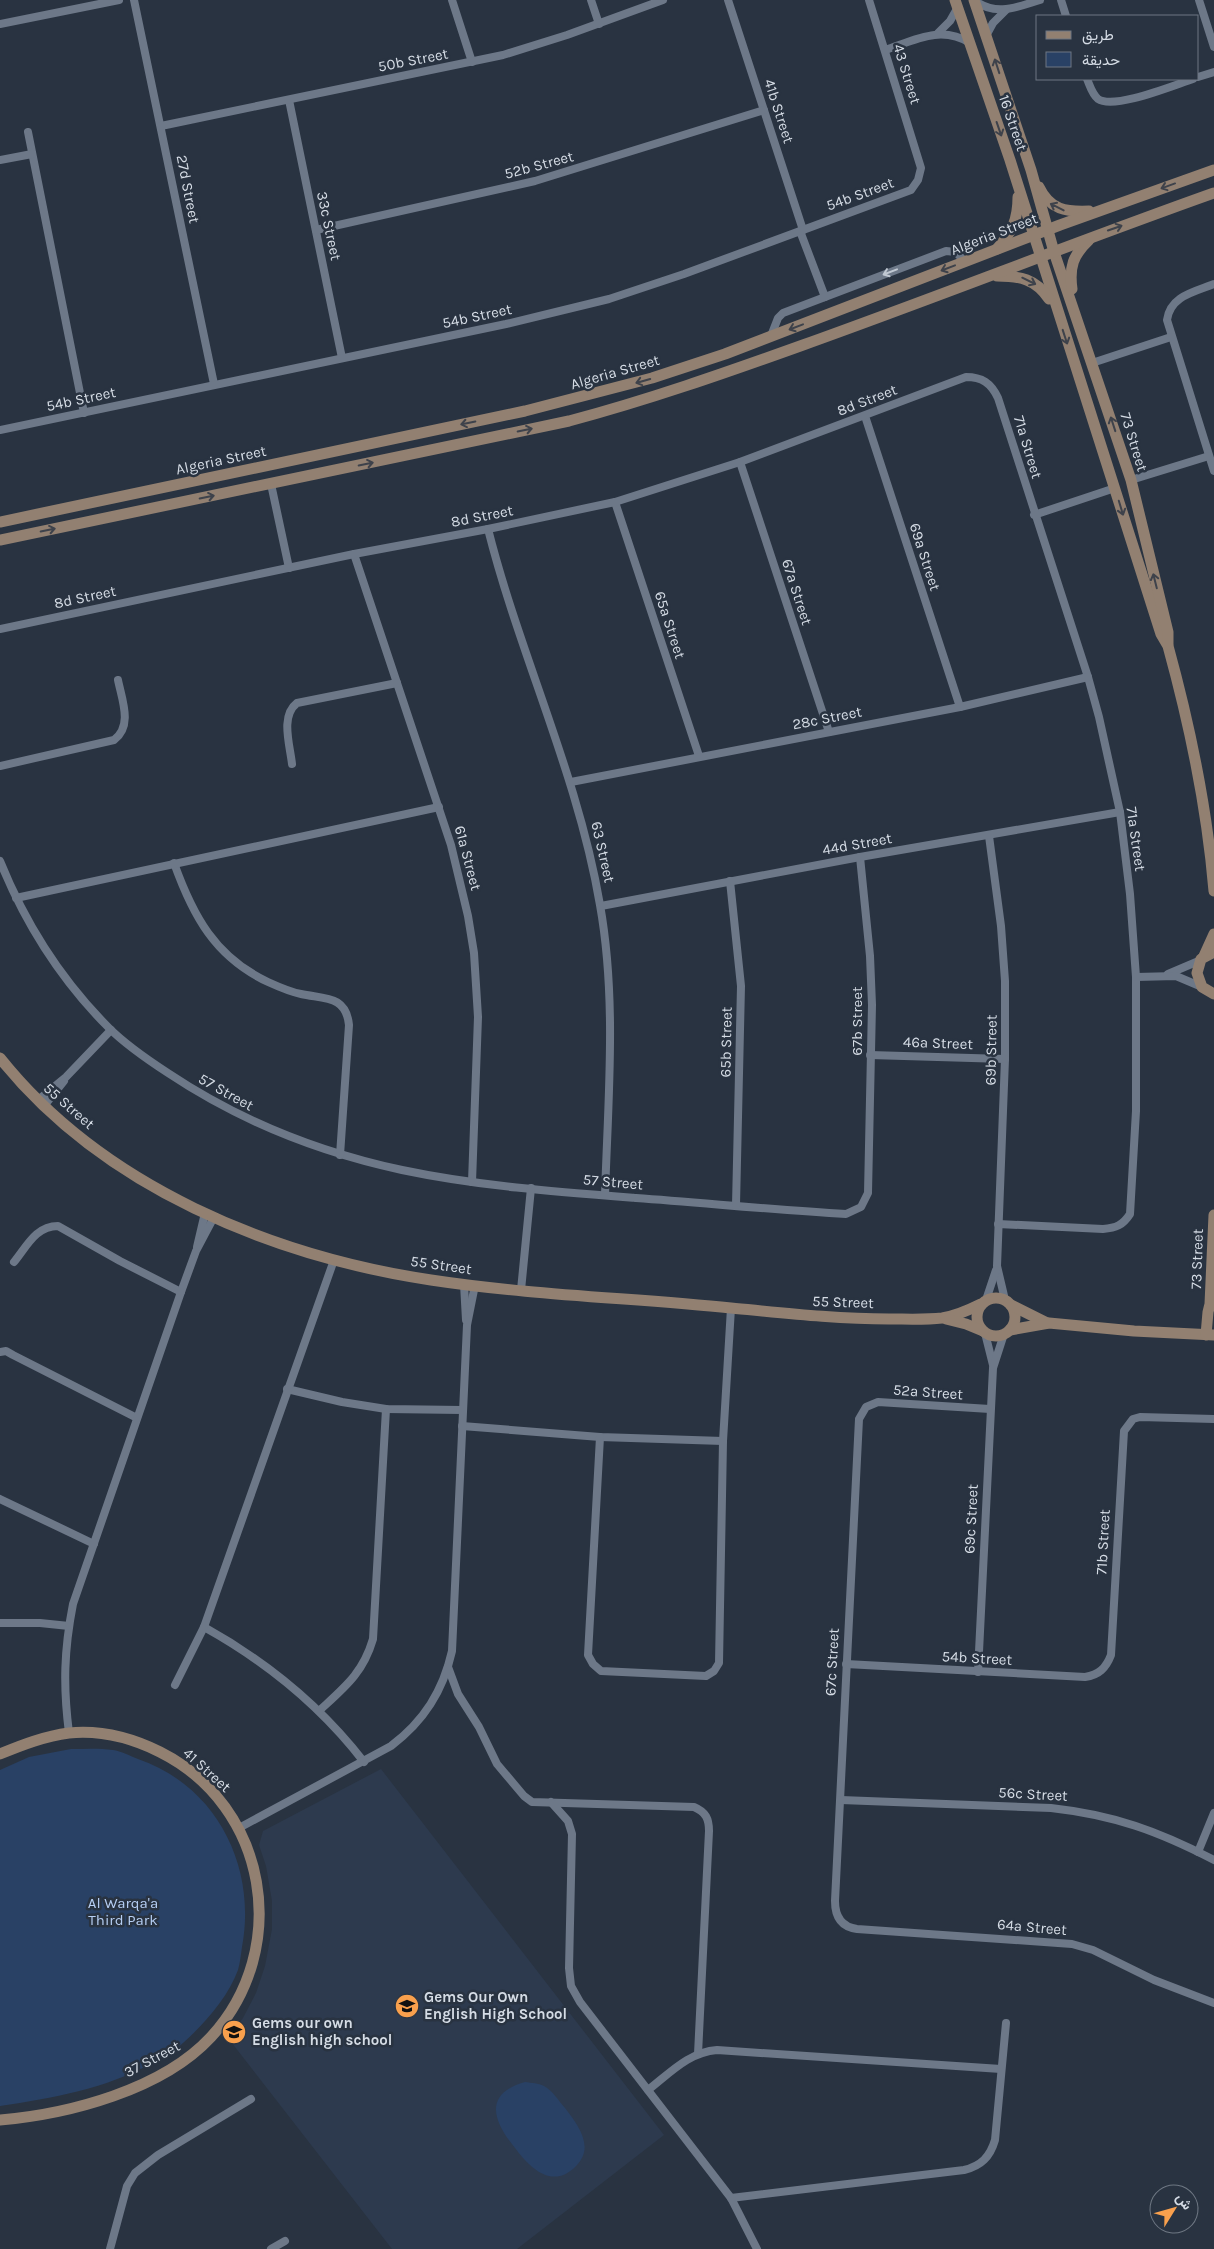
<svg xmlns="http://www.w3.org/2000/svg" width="1214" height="2249" font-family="Karla,Vazirmatn,sans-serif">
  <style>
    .built { fill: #2d3a4e }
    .green { fill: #294165 }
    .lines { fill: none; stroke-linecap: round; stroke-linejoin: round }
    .street { stroke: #6d7888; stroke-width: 8 }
    .secondary { stroke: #928071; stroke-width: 11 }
    .oneway { stroke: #3e424b }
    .oneway2 { stroke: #c0c8d2 }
    .labels { text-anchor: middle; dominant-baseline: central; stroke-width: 5; stroke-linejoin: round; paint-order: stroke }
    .street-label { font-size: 15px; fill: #d5dce5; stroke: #293341 }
    .park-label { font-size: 15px; fill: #b6cef3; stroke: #293341 }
    .poi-label { font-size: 15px; font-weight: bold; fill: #d5dce5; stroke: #293341; text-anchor: start }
  </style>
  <rect width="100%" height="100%" fill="#293341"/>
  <!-- built -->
  <polygon class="built" points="381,1769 664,2135 517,2249 392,2249 228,2038 243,2018 256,1993 265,1966 272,1929 272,1901 266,1866 259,1845 263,1831"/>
  <!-- green -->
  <g class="green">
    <path d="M71,1749c14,0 28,-1 42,1 8,1 17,6 25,9 79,27 119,108 104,188 -1,7 -2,16 -4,23 -11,30 -38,59 -63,80 -6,5 -15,9 -23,13 -47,26 -99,35 -152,43v-336l29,-13z"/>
    <path d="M525,2082c7,1 13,1 19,4 9,5 14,14 21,22 12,16 30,38 12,57 -24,26 -47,3 -62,-17 -22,-27 -32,-54 10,-66z"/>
  </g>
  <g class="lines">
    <!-- street -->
    <g class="street">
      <polyline points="134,0 214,384"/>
      <polyline points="452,0 472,62"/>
      <polyline points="591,0 599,24"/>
      <polyline points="728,0 803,230"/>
      <path d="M974,0c22,17 43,7 66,0"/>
      <polyline points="1061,0 1066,16"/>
      <polyline points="1199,0 1214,47"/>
      <polyline points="0,24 119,0"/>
      <polyline points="938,33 950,21 958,7"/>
      <polyline points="987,34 993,23 1006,10"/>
      <path d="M885,50c30,-10 56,-25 85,-7"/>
      <polyline points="1198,77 1214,72"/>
      <path d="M1087,79c3,7 5,15 11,20 16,11 76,-14 95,-20"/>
      <polyline points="289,100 342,358"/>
      <polyline points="161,126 503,55 567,35 663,0"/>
      <polyline points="28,132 84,413"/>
      <polyline points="0,160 32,154"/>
      <polyline points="316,230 535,181 764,110"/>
      <polyline points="800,231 825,297"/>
      <path d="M1214,284c-20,8 -44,12 -47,36l47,151"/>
      <polyline points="771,336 778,318 783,313 946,251 956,252 965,262"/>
      <polyline points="1092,363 1171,337"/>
      <polyline points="865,416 960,707"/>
      <polyline points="0,430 506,324 609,299 684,274 911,190 918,180 921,168 869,0"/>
      <polyline points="740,462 829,732"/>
      <polyline points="1131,480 1209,456"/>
      <polyline points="271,484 289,568"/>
      <polyline points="615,502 699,756"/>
      <polyline points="1034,515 1115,488"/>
      <path d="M488,529c32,127 90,246 112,376 17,95 8,194 5,290"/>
      <polyline points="354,554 451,845 468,916 474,953 478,1017 472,1182"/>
      <path d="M0,629l354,-75 134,-25 127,-27 125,-40 226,-85c16,0 25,6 32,21l90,279 11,40 21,95 10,82 6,83v134l-6,103c-7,11 -14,14 -27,15l-105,-5"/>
      <path d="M292,764c-2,-19 -12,-48 5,-61l100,-20"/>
      <path d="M0,766l114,-26c19,-14 8,-40 4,-60"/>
      <polyline points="571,782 960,707 1088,677"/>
      <polyline points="989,836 1001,926 1005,981 1005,1059 997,1266 1005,1300"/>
      <path d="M0,861c25,62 62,120 109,167 17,17 39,32 59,45 72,48 150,79 234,97 76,16 156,22 234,28 70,5 140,12 210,16l15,-7 7,-14 4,-188 -2,-49 -10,-99"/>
      <path d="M174,863c19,53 41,94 94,119 11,5 22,10 33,12 23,5 45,1 48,31l-9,130"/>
      <polyline points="730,881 741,986 736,1205"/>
      <polyline points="16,898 439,807"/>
      <polyline points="601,906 860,857 1120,812"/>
      <polyline points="1168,974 1201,960"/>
      <polyline points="1136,977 1176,976 1202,987"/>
      <polyline points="870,1055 1005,1059"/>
      <polyline points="38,1100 66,1077 111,1030"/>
      <polyline points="44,1106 64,1081"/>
      <polyline points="197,1247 205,1213"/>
      <path d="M14,1262c13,-16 22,-36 44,-36l62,35 61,31"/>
      <polyline points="464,1284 466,1320"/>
      <polyline points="521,1290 531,1188"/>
      <polyline points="986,1300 996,1270"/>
      <polyline points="985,1333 993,1365"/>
      <polyline points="0,1352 6,1351 13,1355 137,1418"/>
      <polyline points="287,1389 342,1402 386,1409 462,1410"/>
      <path d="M990,1409l-112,-7 -12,5 -7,12 -24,482c0,16 7,26 22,28l215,15 21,6 61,30 60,23"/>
      <polyline points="462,1426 600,1437 723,1441"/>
      <polyline points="600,1437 588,1655 593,1664 601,1671 706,1676 714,1671 719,1663 723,1441 731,1308"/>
      <polyline points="0,1499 94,1544"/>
      <polyline points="0,1623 40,1623 69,1626"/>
      <path d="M204,1627c63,35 116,78 160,135"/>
      <path d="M846,1664l239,13c14,-2 21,-9 26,-22l13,-224 9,-12 7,-2 74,2"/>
      <path d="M448,1667l10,27 21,33 18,37 27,32 8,6 162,5c12,5 15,12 15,24l-11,223"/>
      <polyline points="978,1672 993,1368 1004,1334"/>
      <polyline points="175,1685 204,1627 334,1260"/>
      <path d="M320,1710c25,-23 43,-37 53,-71l13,-230"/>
      <path d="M69,1733c-6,-47 -5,-83 4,-129l108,-312 15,-41 18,-34"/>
      <path d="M841,1800l210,8c63,7 107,23 163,52"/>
      <polyline points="551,1802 568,1821 572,1834 569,1968 571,1986 580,2002 731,2198 757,2249"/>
      <path d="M239,1828l152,-82c33,-25 52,-55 61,-95l15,-326 8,-40"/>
      <polyline points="1198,1852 1214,1813"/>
      <path d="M648,2090c22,-17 41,-38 69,-40l284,19"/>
      <path d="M731,2198l233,-28c17,-4 26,-13 31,-30l11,-117"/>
      <polyline points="110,2249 127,2186 135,2173 158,2155 251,2099"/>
      <polyline points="271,2249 285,2241"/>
    </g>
    <!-- secondary -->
    <g class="secondary">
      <path d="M955,0l55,160 151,474 7,12c22,80 39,161 46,245"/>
      <polyline points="974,0 1031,170 1054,252 1131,480 1168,632 1168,644"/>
      <path d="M1039,187c11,23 27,25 50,24"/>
      <path d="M997,249c15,-17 21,-29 21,-52"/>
      <path d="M997,276c23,0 39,3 52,23"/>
      <path d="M1072,289c-3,-22 1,-34 17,-49"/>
      <polyline points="0,522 525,411 652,378 725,354 1060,225 1214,170"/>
      <path d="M0,540l569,-119c79,-21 156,-48 234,-76 137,-49 273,-103 411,-152"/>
      <polyline points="1214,952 1201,959 1197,973 1202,987 1214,994"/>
      <polyline points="1204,956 1214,934"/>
      <path d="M0,1058c103,129 272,198 431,222 99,15 200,18 300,28 53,5 105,11 158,11 17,0 36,1 53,-1 14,-2 27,-8 39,-14"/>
      <circle cx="996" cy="1317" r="19"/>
      <polyline points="1011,1305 1047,1323"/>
      <polyline points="946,1319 966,1324 983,1331"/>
      <polyline points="1010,1330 1049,1323 1134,1331 1214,1335"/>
      <polyline points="1206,1335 1208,1312 1210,1304 1214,1215"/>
      <path d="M0,1754c22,-9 45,-18 69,-21 31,-3 63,5 91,19 108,54 132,197 51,285 -49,53 -142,77 -211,83"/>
    </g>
  </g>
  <!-- one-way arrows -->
  <defs><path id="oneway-shaft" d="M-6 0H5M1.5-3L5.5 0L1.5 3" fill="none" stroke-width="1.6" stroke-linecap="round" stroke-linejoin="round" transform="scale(1.25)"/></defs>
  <g class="oneway">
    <use href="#oneway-shaft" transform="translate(997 66) rotate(-108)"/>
    <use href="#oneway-shaft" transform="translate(999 129) rotate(71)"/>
    <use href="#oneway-shaft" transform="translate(1168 186) rotate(160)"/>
    <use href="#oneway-shaft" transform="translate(1057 207) rotate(-153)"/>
    <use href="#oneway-shaft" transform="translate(1115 228) rotate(-19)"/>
    <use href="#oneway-shaft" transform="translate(948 268) rotate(159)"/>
    <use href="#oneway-shaft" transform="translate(1029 281) rotate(26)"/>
    <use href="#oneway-shaft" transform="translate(796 327) rotate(159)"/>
    <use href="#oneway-shaft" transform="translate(1065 337) rotate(72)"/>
    <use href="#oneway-shaft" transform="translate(643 381) rotate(164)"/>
    <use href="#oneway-shaft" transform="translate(468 423) rotate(168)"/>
    <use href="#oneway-shaft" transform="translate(1113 424) rotate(-108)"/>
    <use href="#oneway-shaft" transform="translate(525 430) rotate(-12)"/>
    <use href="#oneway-shaft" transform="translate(366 464) rotate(-12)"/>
    <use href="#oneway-shaft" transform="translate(207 497) rotate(-12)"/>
    <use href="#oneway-shaft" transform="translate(1121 508) rotate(73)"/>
    <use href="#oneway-shaft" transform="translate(48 530) rotate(-12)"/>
    <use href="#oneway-shaft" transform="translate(1155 581) rotate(-104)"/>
  </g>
  <use class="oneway2" href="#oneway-shaft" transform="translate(890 272) rotate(159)"/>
  <!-- icons -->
  <defs>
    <g id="school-disc" transform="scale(1.25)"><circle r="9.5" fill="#f9a04d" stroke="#293341"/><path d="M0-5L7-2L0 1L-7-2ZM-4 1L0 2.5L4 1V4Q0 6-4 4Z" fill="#111"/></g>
  </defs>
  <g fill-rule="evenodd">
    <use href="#school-disc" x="407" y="2006"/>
    <use href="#school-disc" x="234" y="2032"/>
  </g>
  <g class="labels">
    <!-- street labels -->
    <g class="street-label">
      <text transform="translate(413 60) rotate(-11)">50b Street</text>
      <text transform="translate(907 74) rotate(73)">43 Street</text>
      <text transform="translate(779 111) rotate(72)">41b Street</text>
      <text transform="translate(1013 123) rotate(71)">16 Street</text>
      <text transform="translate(539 165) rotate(-15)">52b Street</text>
      <text transform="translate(188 189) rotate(79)">27d Street</text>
      <text transform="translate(860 194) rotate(-20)">54b Street</text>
      <text transform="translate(329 226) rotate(78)">33c Street</text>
      <text transform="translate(994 234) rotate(-21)">Algeria Street</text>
      <text transform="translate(477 316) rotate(-12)">54b Street</text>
      <text transform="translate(615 372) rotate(-16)">Algeria Street</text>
      <text transform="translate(81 399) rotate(-12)">54b Street</text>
      <text transform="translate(867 400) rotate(-21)">8d Street</text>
      <text transform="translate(1134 442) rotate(73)">73 Street</text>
      <text transform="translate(1028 447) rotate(73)">71a Street</text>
      <text transform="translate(221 460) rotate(-12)">Algeria Street</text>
      <text transform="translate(482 516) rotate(-11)">8d Street</text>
      <text transform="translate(925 557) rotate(72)">69a Street</text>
      <text transform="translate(797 592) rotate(72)">67a Street</text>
      <text transform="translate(85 597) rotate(-12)">8d Street</text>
      <text transform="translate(670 625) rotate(72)">65a Street</text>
      <text transform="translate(827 718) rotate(-11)">28c Street</text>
      <text transform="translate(1136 839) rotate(82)">71a Street</text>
      <text transform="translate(857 844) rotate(-10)">44d Street</text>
      <text transform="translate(603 852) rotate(77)">63 Street</text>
      <text transform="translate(468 858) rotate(75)">61a Street</text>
      <text transform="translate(857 1021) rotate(-90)">67b Street</text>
      <text transform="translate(726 1042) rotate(-89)">65b Street</text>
      <text transform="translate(938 1043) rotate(2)">46a Street</text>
      <text transform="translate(991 1050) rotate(-89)">69b Street</text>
      <text transform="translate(226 1092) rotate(29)">57 Street</text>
      <text transform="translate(69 1106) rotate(41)">55 Street</text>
      <text transform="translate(613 1182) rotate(5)">57 Street</text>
      <text transform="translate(1197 1259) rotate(-88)">73 Street</text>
      <text transform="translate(441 1265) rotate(8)">55 Street</text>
      <text transform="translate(843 1302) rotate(2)">55 Street</text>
      <text transform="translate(928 1392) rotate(4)">52a Street</text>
      <text transform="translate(971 1519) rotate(-87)">69c Street</text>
      <text transform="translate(1103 1542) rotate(-87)">71b Street</text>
      <text transform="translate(977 1658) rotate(3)">54b Street</text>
      <text transform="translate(832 1662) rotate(-87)">67c Street</text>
      <text transform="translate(207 1770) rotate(42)">41 Street</text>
      <text transform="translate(1033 1794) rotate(3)">56c Street</text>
      <text transform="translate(1032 1927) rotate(5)">64a Street</text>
      <text transform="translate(152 2059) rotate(-28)">37 Street</text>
    </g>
    <!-- park labels -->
    <g class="park-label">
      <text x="123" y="1903">Al Warqa'a<tspan x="123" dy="17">Third Park</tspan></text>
    </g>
    <!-- poi labels -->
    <g class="poi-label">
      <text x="424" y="1997">Gems Our Own<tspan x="424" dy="17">English High School</tspan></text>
      <text x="252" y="2023">Gems our own<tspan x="252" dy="17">English high school</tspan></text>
    </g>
  </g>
  <!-- legend -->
  <rect x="1036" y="15" width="162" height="65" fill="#293341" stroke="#6e7783"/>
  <rect x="1046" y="31" width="25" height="8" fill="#928071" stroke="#6e7783"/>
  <text x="1082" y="40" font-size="15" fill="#d5dce5">طريق</text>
  <rect x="1046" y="52" width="25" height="15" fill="#294165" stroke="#6e7783"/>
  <text x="1082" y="65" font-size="15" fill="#d5dce5">حديقة</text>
  <!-- north arrow -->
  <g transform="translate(1174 2209) rotate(53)"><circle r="24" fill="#293341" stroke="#6e7783"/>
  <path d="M0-4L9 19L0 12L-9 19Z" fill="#f9a04d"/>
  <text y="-8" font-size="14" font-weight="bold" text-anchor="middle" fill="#d5dce5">ش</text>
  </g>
</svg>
